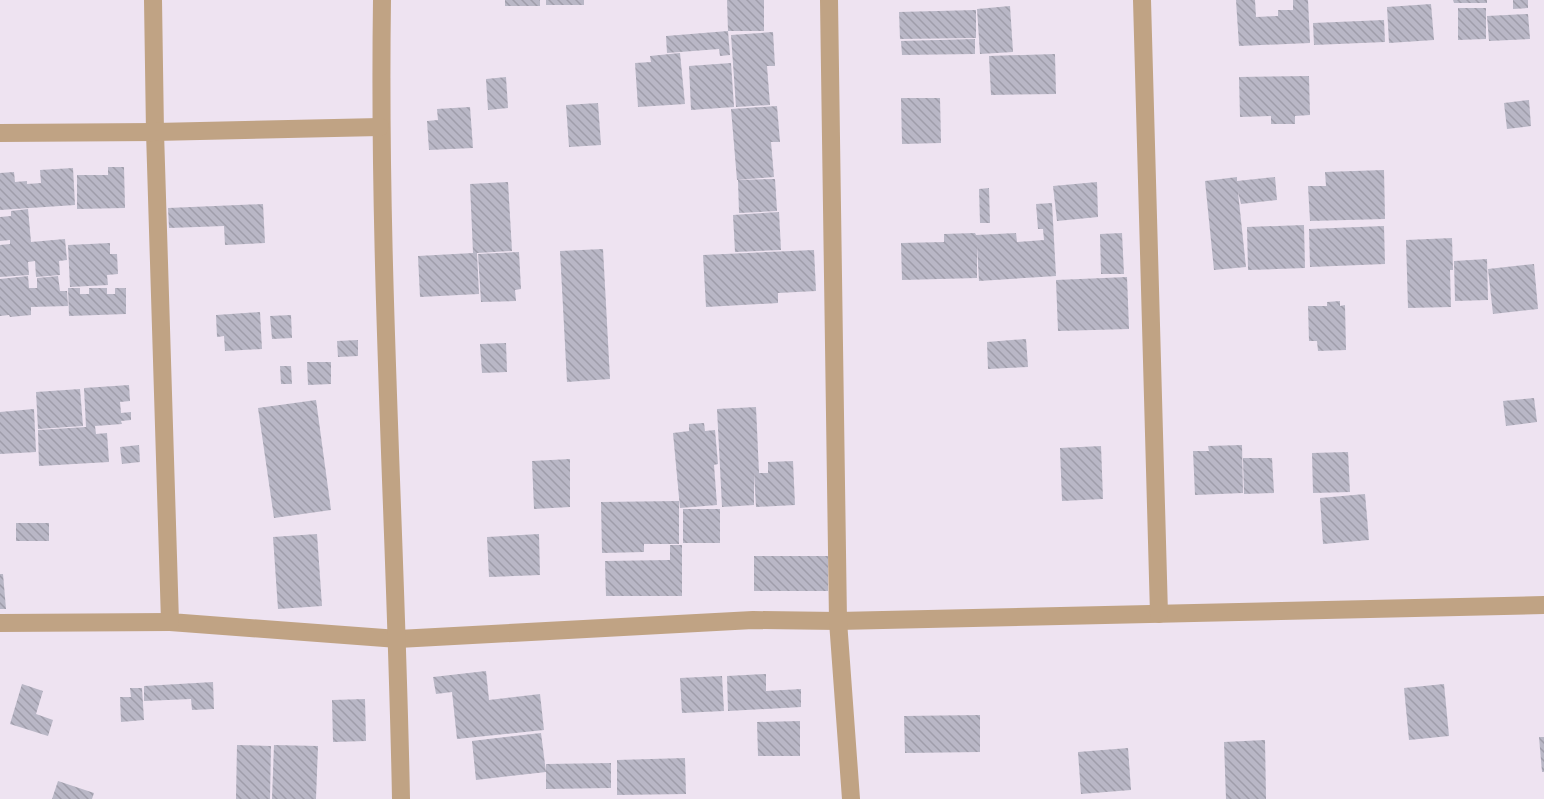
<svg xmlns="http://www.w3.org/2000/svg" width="1544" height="799" font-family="'IBM Plex Sans',sans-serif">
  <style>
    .building { fill: url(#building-back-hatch) }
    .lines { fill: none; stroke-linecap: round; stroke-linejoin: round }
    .minor { stroke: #c0a384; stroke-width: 18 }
  </style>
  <defs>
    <pattern id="building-back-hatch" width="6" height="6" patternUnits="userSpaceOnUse" patternTransform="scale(1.5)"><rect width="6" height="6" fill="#b9b7c6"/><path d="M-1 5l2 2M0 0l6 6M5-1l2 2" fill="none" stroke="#9f9daa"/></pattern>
  </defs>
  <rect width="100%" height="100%" fill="#eee3f1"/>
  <!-- building -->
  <g class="building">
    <rect x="505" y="0" width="35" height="6"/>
    <rect x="546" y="0" width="38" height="5"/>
    <polygon points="727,0 764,0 764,31 728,31 730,55 720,56 719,49 667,53 666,36 728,31"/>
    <polygon points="1236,0 1255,0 1256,17 1278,16 1278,10 1293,10 1293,0 1308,0 1310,43 1239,46"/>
    <polygon points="1453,0 1487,0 1487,3 1454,3"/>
    <polygon points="1513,0 1528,0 1528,8 1513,9"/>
    <polygon points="1431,4 1434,40 1389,43 1387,7"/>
    <polygon points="1010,6 1013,52 980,54 977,9"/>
    <polygon points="1458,8 1486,8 1486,39 1458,40"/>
    <polygon points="976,10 976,38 900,39 899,12"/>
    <polygon points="1528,14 1530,39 1489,41 1487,16"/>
    <polygon points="1384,20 1385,42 1314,45 1313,23"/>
    <polygon points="773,32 775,66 767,66 770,105 736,107 731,35"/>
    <polygon points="975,39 975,54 902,55 901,41"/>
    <polygon points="680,53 685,104 638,107 635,63 651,62 650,56"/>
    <polygon points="1055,54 1056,94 991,95 989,56"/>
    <polygon points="731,63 734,107 691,110 689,66"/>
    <polygon points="1309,76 1310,115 1295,116 1295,124 1271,124 1271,116 1240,117 1239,77"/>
    <polygon points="506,77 508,108 488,110 486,79"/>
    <polygon points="901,98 940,98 941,143 902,144"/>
    <polygon points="1529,100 1531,126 1507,129 1504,103"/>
    <polygon points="598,103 601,145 569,147 566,105"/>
    <polygon points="777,106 780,142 771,142 774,177 737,180 731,109"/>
    <polygon points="470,107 473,148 429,150 427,121 438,120 437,109"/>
    <polygon points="108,167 124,167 125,208 77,209 77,175 108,175"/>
    <polygon points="73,168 75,205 0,210 0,173 14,172 15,182 27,181 27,184 41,183 40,170"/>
    <polygon points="1384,170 1385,219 1310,221 1308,186 1326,186 1325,172"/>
    <polygon points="1237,177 1237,181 1275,177 1277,200 1241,204 1238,192 1246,267 1214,270 1205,181"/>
    <polygon points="775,179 777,211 739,213 738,180"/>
    <polygon points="508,182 512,251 477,253 479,294 420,297 418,256 473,253 470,184"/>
    <polygon points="1097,182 1098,217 1057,221 1053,186"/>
    <polygon points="989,188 990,223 980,223 979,189"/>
    <polygon points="1052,203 1056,276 979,281 977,246 977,278 902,280 901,243 944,242 944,234 975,233 976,235 1016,233 1017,242 1044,240 1043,229 1038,229 1036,204"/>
    <polygon points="263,204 265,243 225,245 224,226 169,228 168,208"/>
    <polygon points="28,209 31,242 65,239 67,260 59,261 60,275 36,277 35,261 28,262 29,275 0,277 0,245 10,244 10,240 0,241 0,217 11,216 11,211"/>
    <polygon points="779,212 781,250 735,252 733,215"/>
    <polygon points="1304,225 1305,268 1248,270 1247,227"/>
    <polygon points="1384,226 1385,264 1310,267 1309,229"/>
    <polygon points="1122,233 1124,274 1101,274 1100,234"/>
    <polygon points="1452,238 1453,270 1450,270 1451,307 1408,308 1406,240"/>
    <polygon points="110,243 110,254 117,254 118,274 107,275 108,285 70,287 68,245"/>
    <polygon points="603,249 610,379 567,382 560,251"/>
    <polygon points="814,250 816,291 778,293 778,303 706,307 703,255"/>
    <polygon points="519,252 521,289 515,290 516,301 481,302 478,254"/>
    <polygon points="1487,259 1488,300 1455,301 1454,261"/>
    <polygon points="1534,264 1538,309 1493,314 1488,269"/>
    <polygon points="28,276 29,288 37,288 37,278 58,276 60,291 67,291 68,306 31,307 31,315 10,317 9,315 0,316 0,279"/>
    <polygon points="1127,277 1129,329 1058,331 1056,280"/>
    <polygon points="68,288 80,288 80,294 89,294 89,288 107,288 107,294 115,294 115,288 126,288 126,314 69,316"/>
    <polygon points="1340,301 1340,306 1345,305 1346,350 1318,351 1317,341 1309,341 1308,306 1327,306 1327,302"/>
    <polygon points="260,312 262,349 225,351 224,336 217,337 216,315"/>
    <polygon points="291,315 292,338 272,339 270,316"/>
    <polygon points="1026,339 1028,367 988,369 987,342"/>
    <polygon points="358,340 358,356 338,357 337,341"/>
    <polygon points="506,343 507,372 482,373 480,344"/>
    <polygon points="307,362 331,362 331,384 308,385"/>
    <polygon points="280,366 291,366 292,384 281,384"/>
    <polygon points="129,385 130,401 120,402 121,413 131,412 131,420 121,421 122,424 95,426 96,434 107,433 109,462 39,466 38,430 86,427 84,388"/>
    <polygon points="80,389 83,426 38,429 36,392"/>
    <polygon points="1534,398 1537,422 1506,426 1503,401"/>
    <polygon points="316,400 331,510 274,518 258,408"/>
    <polygon points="756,407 759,473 768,473 768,462 793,461 795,505 756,507 754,473 754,505 722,507 717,409"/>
    <polygon points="34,409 36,452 0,454 0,412"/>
    <polygon points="704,423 705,431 715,430 718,464 714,465 717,505 680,508 673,433 689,431 689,424"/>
    <polygon points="139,445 140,462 122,464 120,447"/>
    <polygon points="1242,445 1243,493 1195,495 1193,451 1209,451 1208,446"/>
    <polygon points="1101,446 1103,499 1062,501 1060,448"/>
    <polygon points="1348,452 1350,492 1313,493 1312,453"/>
    <polygon points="1243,458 1272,458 1274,493 1244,494"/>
    <polygon points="570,459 570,507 534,509 532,461"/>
    <polygon points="1365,494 1369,540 1323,544 1320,498"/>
    <polygon points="679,501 679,544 644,544 644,552 602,553 601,502"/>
    <rect x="683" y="509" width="37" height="34"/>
    <rect x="16" y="523" width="33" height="18"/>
    <polygon points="317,534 322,606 278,609 273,537"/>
    <polygon points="539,534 540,575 489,577 487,537"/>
    <polygon points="670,545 682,545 682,596 606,596 605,561 670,560"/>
    <rect x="754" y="556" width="74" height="35"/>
    <polygon points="0,574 3,574 6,609 0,609"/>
    <polygon points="486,671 489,700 540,694 544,730 457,739 452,692 436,694 433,677"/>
    <polygon points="766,674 766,691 801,689 801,707 728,711 727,676"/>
    <polygon points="722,676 724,711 682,713 680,678"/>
    <polygon points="213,682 214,709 192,710 191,699 144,701 144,686"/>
    <polygon points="22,684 43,691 36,714 53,720 48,736 10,724"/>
    <polygon points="1444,684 1449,736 1409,740 1404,688"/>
    <polygon points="130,688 142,688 144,720 121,722 120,697 131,697"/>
    <polygon points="365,699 366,741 333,742 332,700"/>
    <polygon points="980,715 980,752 905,753 904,716"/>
    <polygon points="800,721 800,756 758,756 757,722"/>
    <polygon points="541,733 546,772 476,780 472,741"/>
    <polygon points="1539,737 1544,737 1544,772 1542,772"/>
    <polygon points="1265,740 1266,799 1226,799 1224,742"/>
    <polygon points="237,745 271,746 270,799 236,799"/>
    <polygon points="274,745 318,746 316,799 272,799"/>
    <polygon points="1128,748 1131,790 1081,794 1078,752"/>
    <polygon points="685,758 686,794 617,795 617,760"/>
    <polygon points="611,763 611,788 546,789 546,764"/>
    <polygon points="58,781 94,793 92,799 52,799"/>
  </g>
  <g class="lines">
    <!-- minor -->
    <g class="minor">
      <polyline points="153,0 155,132 170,622 398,639 753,620 838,621 1544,605"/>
      <path d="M382,0c-4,267 14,533 19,799"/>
      <polyline points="829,0 838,621 851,799"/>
      <polyline points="1142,0 1159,614"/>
      <polyline points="0,133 155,132 380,127"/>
      <polyline points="0,623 170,622"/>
    </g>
  </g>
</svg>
